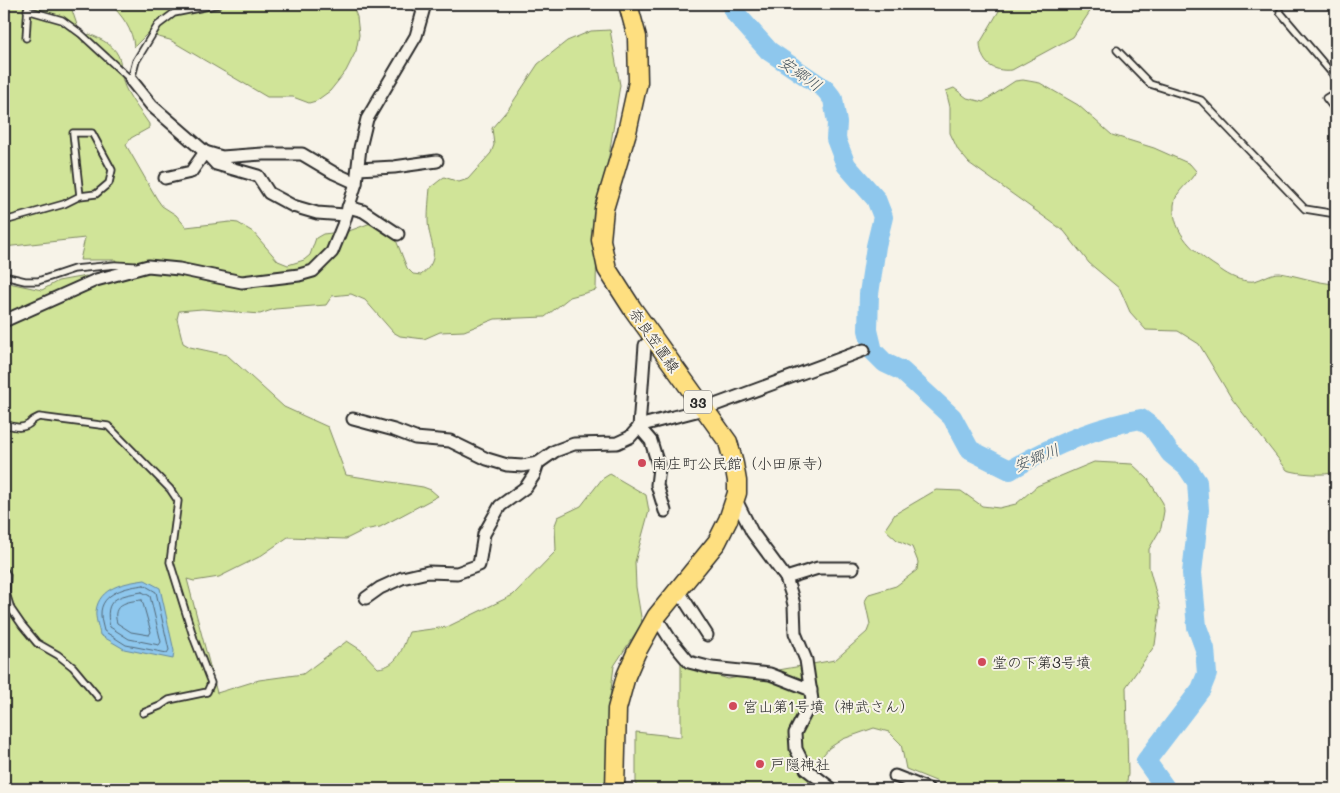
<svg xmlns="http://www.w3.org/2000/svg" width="1340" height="793" font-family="Mali,'Klee One',sans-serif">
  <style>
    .green { fill: #d0e498; stroke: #7e8862 }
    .water { fill: #8ec7ed; stroke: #66899f }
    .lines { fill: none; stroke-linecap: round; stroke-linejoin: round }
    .shore { stroke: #536979; stroke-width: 1 }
    .river { stroke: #8ec7ed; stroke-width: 20 }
    .service-casing { stroke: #2b2b2b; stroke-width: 9 }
    .minor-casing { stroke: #2b2b2b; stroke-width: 15 }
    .primary-casing { stroke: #2b2b2b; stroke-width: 21 }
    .service { stroke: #f7f3e8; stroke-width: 5.5 }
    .minor { stroke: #f7f3e8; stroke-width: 11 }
    .primary { stroke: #fedf80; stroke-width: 18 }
    .poi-dot { fill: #d1495b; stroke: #f7f3e8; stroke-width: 2 }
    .labels { text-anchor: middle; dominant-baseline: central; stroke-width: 4; stroke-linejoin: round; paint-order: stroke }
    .shield { fill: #f7f3e8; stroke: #686764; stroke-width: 1 }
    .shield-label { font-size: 14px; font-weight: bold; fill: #2b2b2b }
    .street-label { font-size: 15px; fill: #2b2b2b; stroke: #f7f3e8 }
    .poi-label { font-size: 15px; fill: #2b2b2b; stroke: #f7f3e8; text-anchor: start }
    .water-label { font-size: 16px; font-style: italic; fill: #44525c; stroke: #f7f3e8 }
  </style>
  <rect width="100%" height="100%" fill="#f7f3e8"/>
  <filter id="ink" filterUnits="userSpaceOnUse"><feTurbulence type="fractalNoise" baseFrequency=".02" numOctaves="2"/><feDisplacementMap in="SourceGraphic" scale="10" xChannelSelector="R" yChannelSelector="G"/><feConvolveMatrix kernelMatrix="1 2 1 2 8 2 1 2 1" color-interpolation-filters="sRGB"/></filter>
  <g filter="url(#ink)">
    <!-- green -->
    <g class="green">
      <path d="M4,4h66l13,39 6,-9c12,5 28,12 31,27 2,12 1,19 7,30 6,12 15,22 22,33v4l-18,10 -5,7 31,54 5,7 14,9 10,12 44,-5 8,1 15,9 25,29 10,4 16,-5 6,-5 6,-17 7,-4 26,-3 38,-14 20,51 6,6 8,1c23,-18 7,-32 7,-55 0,-10 1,-21 2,-32l14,-11 15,5 9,-3 23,-26 3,-8 -2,-17 17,-20 29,-44 29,-23 24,-10 19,-1 10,55 -23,148 -1,57 -26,7 -25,20 -50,2 -31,12 -24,1 -16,7 -24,-3 -7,-4 -28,-32 -14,-6 -19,2 -6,9 -51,4 -15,5 -58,-5 -23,2 -2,8 6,24 7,4 37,8 57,52 44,20 18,48 77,12 8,3 7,6 -58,31 -16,3 -18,9 -58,-2 -29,20 -40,20 -25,4 -7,-2 30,114 42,-13 44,-6 44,-33 14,9 17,18c20,-2 24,-19 31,-36l38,-5 66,-32 43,-44 -1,-26 3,-8 23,-11 21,-27 8,-5 36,21 3,16 -14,51 1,25 6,36 -28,43 -5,39v84h-605v-507l38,8 16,-9 28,-5 17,6 13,-22h-36l5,-22 -81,9z"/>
      <path d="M110,4h242l5,13 2,18 -3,16 -10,20 -16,20 -14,10 -7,2 -16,-6h-26l-97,-57 -23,-6 -13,13c-1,-17 -12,-32 -24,-43z"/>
      <polygon points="838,4 879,4 852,8"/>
      <path d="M1003,4h92l-22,33 -61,33c-20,2 -31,-7 -32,-27z"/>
      <path d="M1023,80l17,3 38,22 34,30 42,13 36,16 6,7c-5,12 -21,19 -22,34 -2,28 21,48 43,62 9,7 19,13 31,14 11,2 21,-9 32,-8 19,3 37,10 56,11v188c-11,4 -37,2 -49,-2l-55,-71 -33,-55 -21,-13 -32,-1 -16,-18 -10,-23 -31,-26 -25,-32 -95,-68 -11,-13 -8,-17v-26l-4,-16 8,-3 13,10 16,4 32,-21z"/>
      <polygon points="1094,462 1132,464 1148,479 1163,503 1164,511 1161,528 1149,549 1149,567 1160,608 1155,645 1126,687 1128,774 1126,789 945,789 938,782 906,769 901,744 889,732 874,728 843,739 829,748 819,760 809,782 815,789 636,789 636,732 681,737 681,664 728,679 835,660 867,632 870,624 865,601 869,594 896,586 917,570 918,562 912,547 897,540 885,529 895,514 936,490 961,491 982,506 999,508 1016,504 1037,486"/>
    </g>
    <!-- water -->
    <path class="water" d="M145,580l15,8 14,63 -1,8 -49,-10 -24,-14c-1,-7 -5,-17 -4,-24 3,-24 28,-28 49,-31z"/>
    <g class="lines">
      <!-- shore -->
      <g class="shore">
        <path d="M144,585l12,7 13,58 -2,3 -41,-8 -22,-14c-1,-5 -3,-11 -3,-16 -1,-23 27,-28 43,-30z"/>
        <path d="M142,592l8,4 11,46 -2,3 -30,-6 -19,-12c-7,-29 8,-31 32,-35z"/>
        <path d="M142,600l9,32 -2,3 -18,-3 -14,-9c-6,-19 10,-22 25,-23z"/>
      </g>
      <!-- river -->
      <path class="river" d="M731,4l5,10 33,37 56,38 8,10 4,24 -1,16 10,26 30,34 7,18 -7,29 -7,48 -1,36 5,21 12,12 17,8 50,46 18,33 40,20c40,-23 85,-43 131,-51l12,9 17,25 17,14 10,15 2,28 -7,63 5,54 8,22 2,25 -6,15 -55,72 20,28"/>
      <!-- service casing -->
      <g class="service-casing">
        <g id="service">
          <polyline points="413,4 422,13"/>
          <polyline points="27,10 62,20 81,34 131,80 136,61 158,25 174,13 219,4"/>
          <polyline points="1280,12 1336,78"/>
          <polyline points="26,38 28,4"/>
          <polyline points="1117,50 1150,84 1201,100 1305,209 1336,214"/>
          <polyline points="1336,92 1326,98 1336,111"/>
          <polyline points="4,219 8,220 64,204 80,196 73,133 92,133 112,170 109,183 96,194 80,196"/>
          <polyline points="4,276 25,281 38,281 74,269 115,265 134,266"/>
          <path d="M4,424c8,2 17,6 25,0 5,-5 3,-4 10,-7l69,9 62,63 8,12 -8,61 24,77 17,44 -4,9 -38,8 -9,6 -17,7"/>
          <polyline points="4,570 7,575 6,593 11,609 22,625 37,643 58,655 73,667 98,697"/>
        </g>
      </g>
      <!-- minor casing -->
      <g class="minor-casing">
        <g id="minor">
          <polyline points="131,80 152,106 205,152 222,157 263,154 302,154 334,173 356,183"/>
          <polyline points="358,169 394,167 437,161"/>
          <polyline points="165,178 191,172 205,152 216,164 258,176 269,193 293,206 317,213 345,215"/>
          <polyline points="348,207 363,211 398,234"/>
          <polyline points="4,321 96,280 148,266 179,269 242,282 299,275 313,271 332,252 343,225 356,183 360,148 367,119 416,36 425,4"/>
          <polyline points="654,339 645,345 639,427 651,441 659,468 657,485 665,511"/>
          <polyline points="353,419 394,430 415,438 450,441 487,459 507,465 522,466 538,463 555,451 574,444 617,443 630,437 639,427 646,424 704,409 864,350"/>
          <polyline points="735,498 752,532 786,578 791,593 794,605 795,633 806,660 812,700 795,733 796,749 806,769 832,789"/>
          <polyline points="786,578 818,568 853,568"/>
          <polyline points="678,590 707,635"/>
          <polyline points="366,598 380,588 402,578 428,572 457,573 479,565 484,534 500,506 526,487 534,475 538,463"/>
          <polyline points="656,617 670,639 689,662 712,668 770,674 811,690"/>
          <polyline points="895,776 928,789"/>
        </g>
      </g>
      <!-- primary casing -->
      <g class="primary-casing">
        <polyline id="primary" points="615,789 617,709 626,676 636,653 656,617 717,542 728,520 737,493 737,481 734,464 728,442 632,308 607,269 601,240 604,209 627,132 638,82 637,37 628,4"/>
      </g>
      <!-- service -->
      <use href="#service" class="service"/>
      <!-- minor -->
      <use href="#minor" class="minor"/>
      <!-- primary -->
      <use href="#primary" class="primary"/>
    </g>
  </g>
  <!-- markers -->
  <g class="poi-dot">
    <circle cx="642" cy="463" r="5"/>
    <circle cx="982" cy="662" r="5"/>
    <circle cx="733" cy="706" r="5"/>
    <circle cx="760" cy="764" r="5"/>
  </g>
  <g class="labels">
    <!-- shield labels -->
    <rect class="shield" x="684" y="390.5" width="28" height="23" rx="4"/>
    <g class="shield-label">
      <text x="698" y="402">33</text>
    </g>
    <!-- street labels -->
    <g class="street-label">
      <text transform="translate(655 340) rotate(55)">奈良笠置線</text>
    </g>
    <!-- poi labels -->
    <g class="poi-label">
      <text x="652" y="463">南庄町公民館（小田原寺）</text>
      <text x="992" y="662">堂の下第3号墳</text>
      <text x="743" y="706">宮山第1号墳（神武さん）</text>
      <text x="770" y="764">戸隠神社</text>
    </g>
    <!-- water labels -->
    <g class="water-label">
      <text transform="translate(801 73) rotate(35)">安郷川</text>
      <text transform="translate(1036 457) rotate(-22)">安郷川</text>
    </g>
  </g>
  <!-- margin -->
  <rect width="1340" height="793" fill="none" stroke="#f7f3e8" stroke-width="20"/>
  <rect x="10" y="10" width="1320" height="773" fill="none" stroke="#2b2b2b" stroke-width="2" filter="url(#ink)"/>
</svg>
